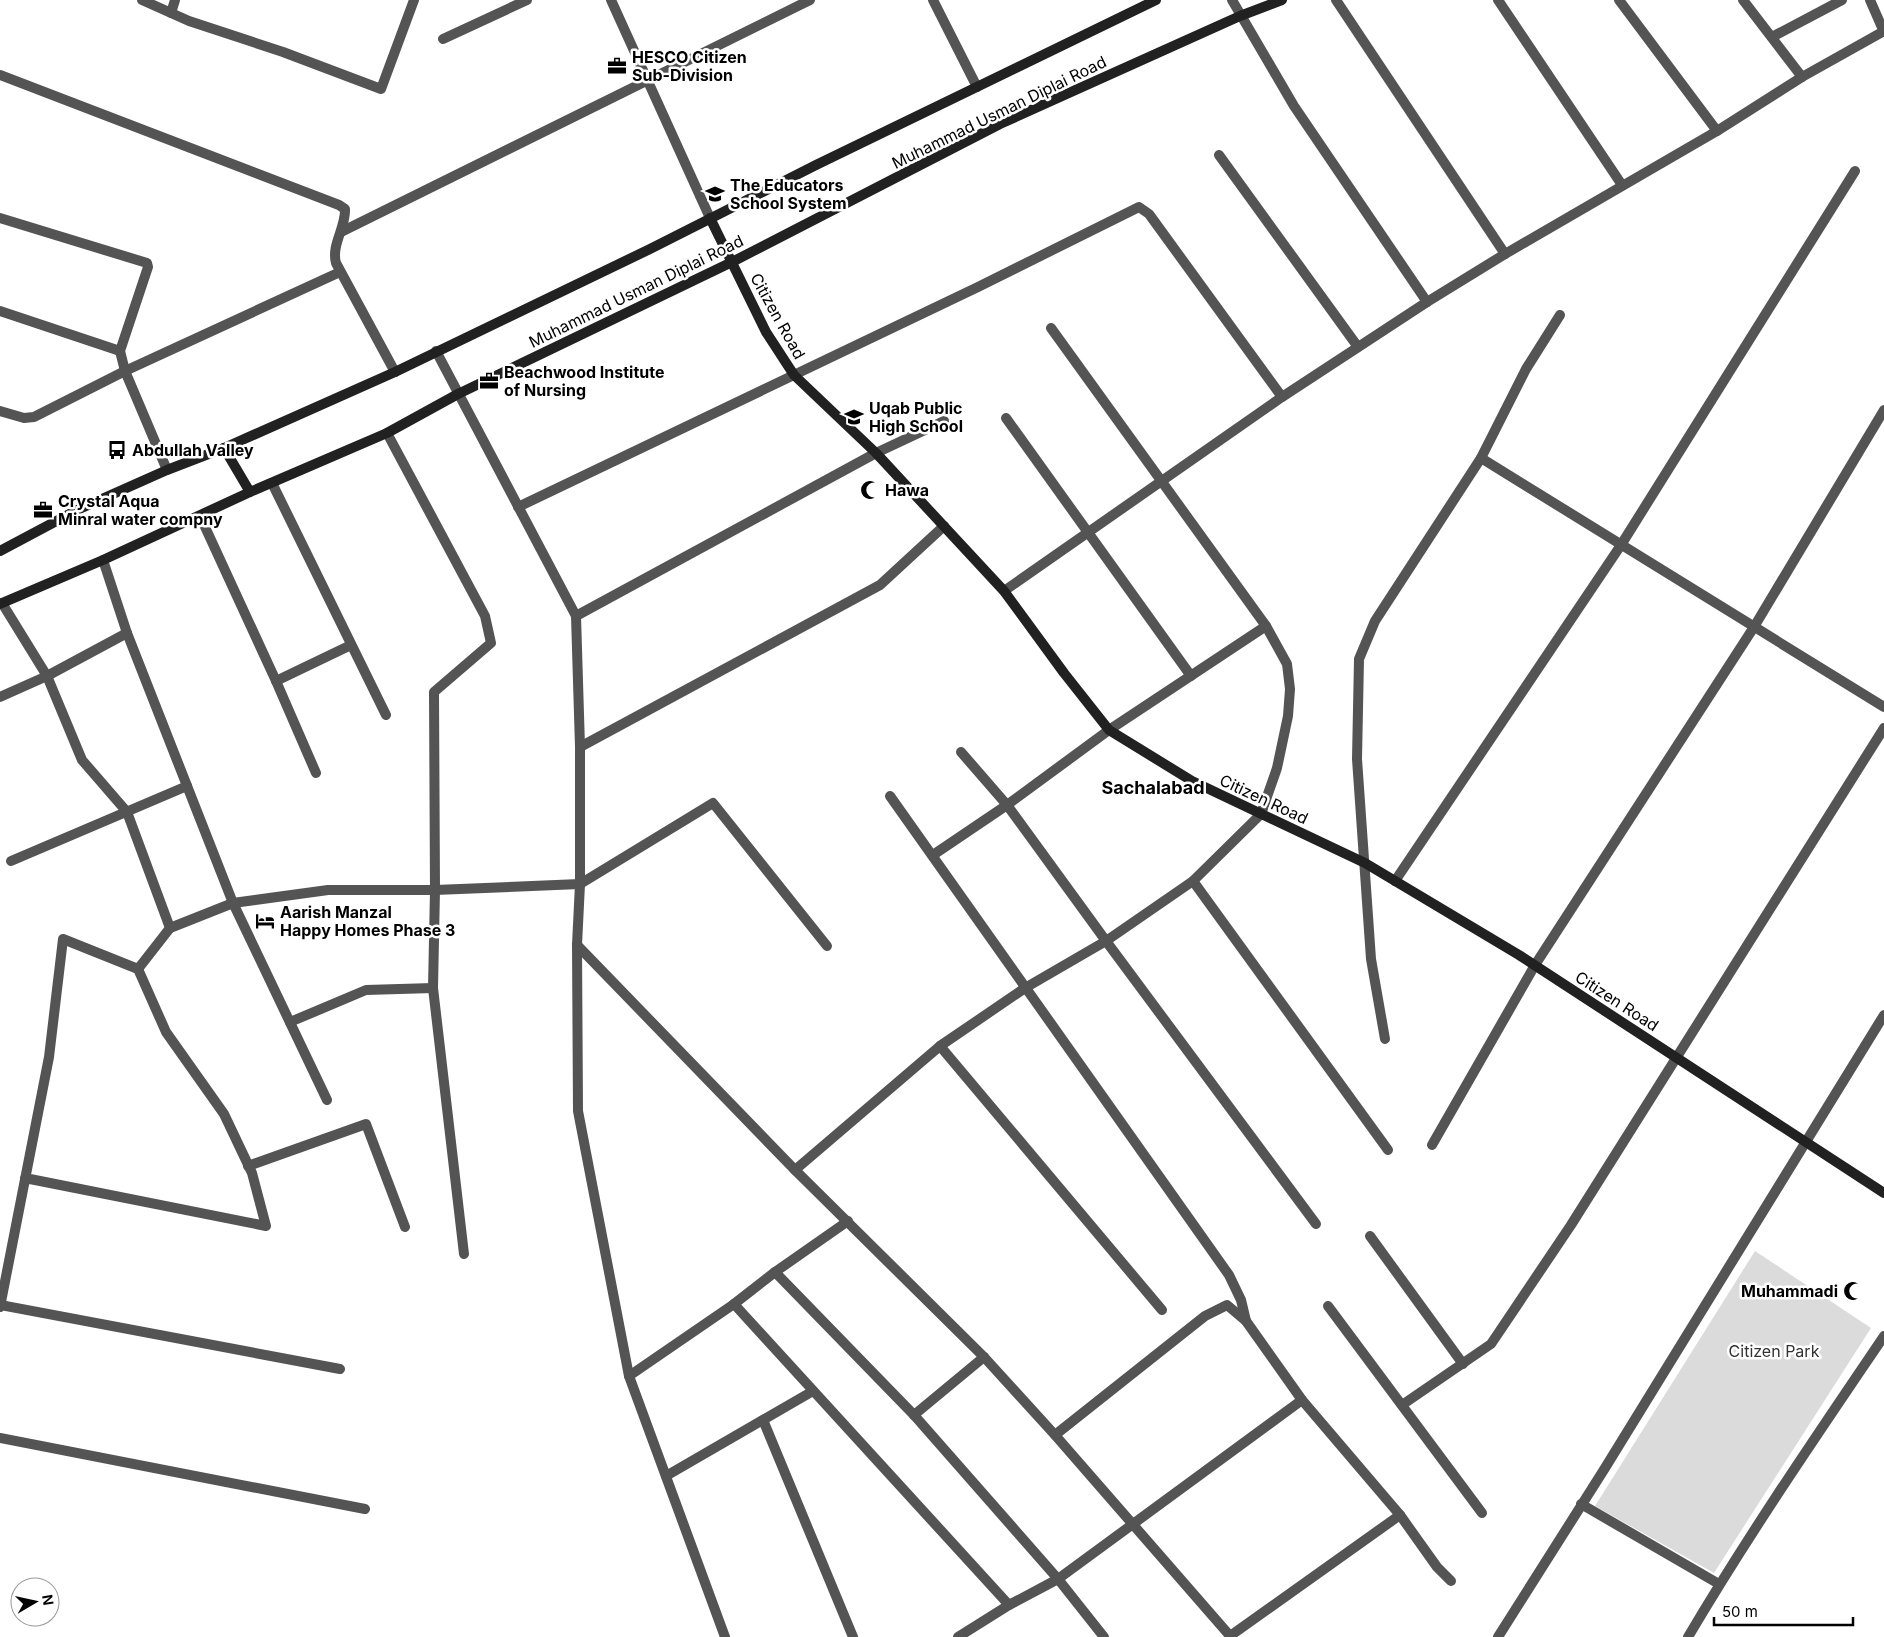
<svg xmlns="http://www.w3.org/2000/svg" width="1884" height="1637" font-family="Inter,sans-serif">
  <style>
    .green { fill: #dbdbdb }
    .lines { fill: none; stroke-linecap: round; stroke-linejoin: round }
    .street { stroke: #545454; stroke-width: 10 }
    .secondary { stroke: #212121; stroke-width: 10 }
    .labels { text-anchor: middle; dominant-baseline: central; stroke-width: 5; stroke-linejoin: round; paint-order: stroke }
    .poi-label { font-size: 16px; font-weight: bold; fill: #000; stroke: #fff; text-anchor: start }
    .street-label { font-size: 16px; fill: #000; stroke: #fff }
    .park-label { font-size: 16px; fill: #323232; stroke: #fff }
    .neighbourhood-label { font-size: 18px; font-weight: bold; fill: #000; stroke: #fff }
  </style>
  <rect width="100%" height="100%" fill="#fff"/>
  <!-- green -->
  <polygon class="green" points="1755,1251 1871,1328 1714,1573 1595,1506"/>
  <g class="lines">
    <!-- street -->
    <g class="street">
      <polyline points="142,0 189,21 283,52 381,89 414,0"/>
      <polyline points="611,0 710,218"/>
      <polyline points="933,0 977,87"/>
      <polyline points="1232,0 1294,106 1427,302"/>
      <polyline points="1336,0 1505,254"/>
      <polyline points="1498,0 1622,185"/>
      <polyline points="1619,0 1717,131"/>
      <polyline points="1743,0 1802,77"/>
      <polyline points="1870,0 1884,32"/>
      <polyline points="171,13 175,0"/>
      <polyline points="1772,37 1842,0"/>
      <polyline points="443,39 527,0"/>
      <path d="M0,75l339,130 6,4c1,18 -14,36 -9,54l59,109"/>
      <polyline points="1219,155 1358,347"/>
      <polyline points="0,218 147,263 148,267 120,351 125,371 167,470"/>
      <polyline points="341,232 810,0"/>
      <polyline points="0,311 120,351"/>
      <polyline points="1051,328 1266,626"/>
      <polyline points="436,351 576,616 580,747 580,884 577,945 578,1111 629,1376 725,1637"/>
      <polyline points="0,411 24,418 34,417 125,371 340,272"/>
      <polyline points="1006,418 1191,676"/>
      <polyline points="387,433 485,616 491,643 434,692 435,890 433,988 464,1254"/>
      <polyline points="1481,458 1884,707"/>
      <polyline points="272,483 386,715"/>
      <polyline points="518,507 978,287 1139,207 1149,214 1282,397"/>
      <polyline points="200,516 276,681 316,773"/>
      <polyline points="1004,591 1282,397 1427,302 1505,254 1717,131 1802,77 1884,31"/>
      <polyline points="2,603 47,676 82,760 127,812 170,928"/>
      <polyline points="576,616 876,453 944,421"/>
      <polyline points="127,633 233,903 327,1100"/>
      <polyline points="276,681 351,645"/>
      <polyline points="0,697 47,676 127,633 103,560"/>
      <polyline points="580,747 880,585 944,526"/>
      <polyline points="961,752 1007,805 1106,941 1316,1224"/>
      <polyline points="890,796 1229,1275 1241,1300 1246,1321"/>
      <polyline points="11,861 187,786"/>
      <polyline points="1193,881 1388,1150"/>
      <polyline points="1395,881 1621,545 1855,171"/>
      <polyline points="577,945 795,1170 984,1357 1055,1435 1231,1637"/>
      <polyline points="138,969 170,928 233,903 328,890 435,890 580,884 713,803 827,946"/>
      <polyline points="290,1022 366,990 433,988"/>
      <polyline points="1385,1039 1371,959 1357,759 1359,659 1375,621 1481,458 1526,369 1560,315"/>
      <polyline points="940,1046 1162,1310"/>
      <polyline points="1432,1145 1535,965 1754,627 1884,410"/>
      <polyline points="248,1166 366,1124 405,1227"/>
      <polyline points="795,1170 940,1046 1025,988 1106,941 1193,881 1261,814 1277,768 1288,716 1290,689 1287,664 1266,626 1109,730 1007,805 933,855"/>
      <polyline points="1370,1236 1463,1364"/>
      <polyline points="775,1272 914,1415 1058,1579 1104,1637"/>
      <polyline points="734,1304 1009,1605"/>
      <polyline points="0,1305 340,1369"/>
      <polyline points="1328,1306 1482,1513"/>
      <polyline points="0,1307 49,1057 63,939 138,969 166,1032 224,1114 252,1173 266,1226 25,1178"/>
      <polyline points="629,1376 734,1304 775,1272 848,1221"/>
      <polyline points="1402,1405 1491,1344 1571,1225 1884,728"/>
      <polyline points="914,1415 984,1357"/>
      <polyline points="763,1420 853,1637"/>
      <polyline points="1055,1435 1205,1316 1227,1305 1246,1321 1302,1400 1400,1515 1437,1567 1451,1581"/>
      <polyline points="0,1438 365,1509"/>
      <polyline points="666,1476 813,1391"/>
      <polyline points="1581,1504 1719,1584"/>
      <polyline points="1230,1636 1400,1515"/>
      <polyline points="958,1637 1009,1605 1058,1579 1302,1400"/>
      <polyline points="1498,1637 1605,1468 1884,1015"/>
      <path d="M1688,1637c61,-103 129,-202 196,-301"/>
    </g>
    <!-- secondary -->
    <g class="secondary">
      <polyline points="710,218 766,332 794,375 876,453 1004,591 1064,673 1109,730 1192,781 1365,863 1519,955 1884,1193"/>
      <polyline points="224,448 250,492"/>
      <polyline points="0,551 77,510 167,470 224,448 395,372 650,249 816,165 1156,0"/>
      <polyline points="0,604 103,560 250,492 387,433 458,394 732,262 1000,124 1240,16 1282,0"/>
    </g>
  </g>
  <!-- icons -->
  <defs>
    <g id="office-bare" transform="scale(1.5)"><path d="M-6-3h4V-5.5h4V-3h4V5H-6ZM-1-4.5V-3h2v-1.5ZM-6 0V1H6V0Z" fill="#000" stroke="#fff" stroke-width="2.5" paint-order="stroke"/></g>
    <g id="school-bare" transform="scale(1.5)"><path d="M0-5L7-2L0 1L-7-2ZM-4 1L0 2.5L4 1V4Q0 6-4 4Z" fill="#000" stroke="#fff" stroke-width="2.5" paint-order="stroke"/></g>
    <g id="bus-bare" transform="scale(1.5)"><path d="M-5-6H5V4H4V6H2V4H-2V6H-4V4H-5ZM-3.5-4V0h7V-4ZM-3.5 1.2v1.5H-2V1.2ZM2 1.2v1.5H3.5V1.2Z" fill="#000" stroke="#fff" stroke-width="2.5" paint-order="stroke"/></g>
    <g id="mosque-bare" transform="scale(1.5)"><path d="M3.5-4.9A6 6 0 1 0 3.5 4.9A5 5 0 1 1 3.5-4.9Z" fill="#000" stroke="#fff" stroke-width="2.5" paint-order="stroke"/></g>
    <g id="hotel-bare" transform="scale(1.5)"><path d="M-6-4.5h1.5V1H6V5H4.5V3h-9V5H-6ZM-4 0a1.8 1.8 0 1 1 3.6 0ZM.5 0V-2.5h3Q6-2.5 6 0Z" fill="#000" stroke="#fff" stroke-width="2.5" paint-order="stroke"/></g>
  </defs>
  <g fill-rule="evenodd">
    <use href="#office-bare" x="617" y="66"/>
    <use href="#school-bare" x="715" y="194"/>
    <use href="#office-bare" x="489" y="381"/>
    <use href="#school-bare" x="854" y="417"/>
    <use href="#bus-bare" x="117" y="450"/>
    <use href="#mosque-bare" x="870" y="490"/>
    <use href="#office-bare" x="43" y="510"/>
    <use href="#hotel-bare" x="265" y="921"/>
    <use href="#mosque-bare" x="1853" y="1291"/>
  </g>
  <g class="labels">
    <!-- poi labels -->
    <g class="poi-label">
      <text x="632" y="57">HESCO Citizen<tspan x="632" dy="18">Sub-Division</tspan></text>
      <text x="730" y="185">The Educators<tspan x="730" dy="18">School System</tspan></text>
      <text x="504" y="372">Beachwood Institute<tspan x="504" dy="18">of Nursing</tspan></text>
      <text x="869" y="408">Uqab Public<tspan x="869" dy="18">High School</tspan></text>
      <text x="132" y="450">Abdullah Valley</text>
      <text x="885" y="490">Hawa</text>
      <text x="58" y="501">Crystal Aqua<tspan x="58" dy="18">Minral water compny</tspan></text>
      <text x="280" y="912">Aarish Manzal<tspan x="280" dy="18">Happy Homes Phase 3</tspan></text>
      <text x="1838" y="1291" text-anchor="end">Muhammadi</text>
    </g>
    <!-- street labels -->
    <g class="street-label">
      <text transform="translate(999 112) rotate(-26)">Muhammad Usman Diplai Road</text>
      <text transform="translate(636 291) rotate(-26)">Muhammad Usman Diplai Road</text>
      <text transform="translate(778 316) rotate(61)">Citizen Road</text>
      <text transform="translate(1264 799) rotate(25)">Citizen Road</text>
      <text transform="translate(1617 1001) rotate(33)">Citizen Road</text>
    </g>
    <!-- park labels -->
    <g class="park-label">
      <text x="1774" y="1351">Citizen Park</text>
    </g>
    <!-- neighbourhood labels -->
    <g class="neighbourhood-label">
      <text x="1153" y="787">Sachalabad</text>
    </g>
  </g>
  <!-- north arrow -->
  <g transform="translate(35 1602) rotate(81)"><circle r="24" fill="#ffffff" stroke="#999999"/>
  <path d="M0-4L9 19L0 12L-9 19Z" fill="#000000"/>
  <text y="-8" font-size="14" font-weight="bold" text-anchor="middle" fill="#000000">N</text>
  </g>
  <!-- scale -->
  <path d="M1714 1617v8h139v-8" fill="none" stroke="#000000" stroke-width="2.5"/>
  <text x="1722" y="1617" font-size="15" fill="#000000" stroke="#ffffff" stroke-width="4" paint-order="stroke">50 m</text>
</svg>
